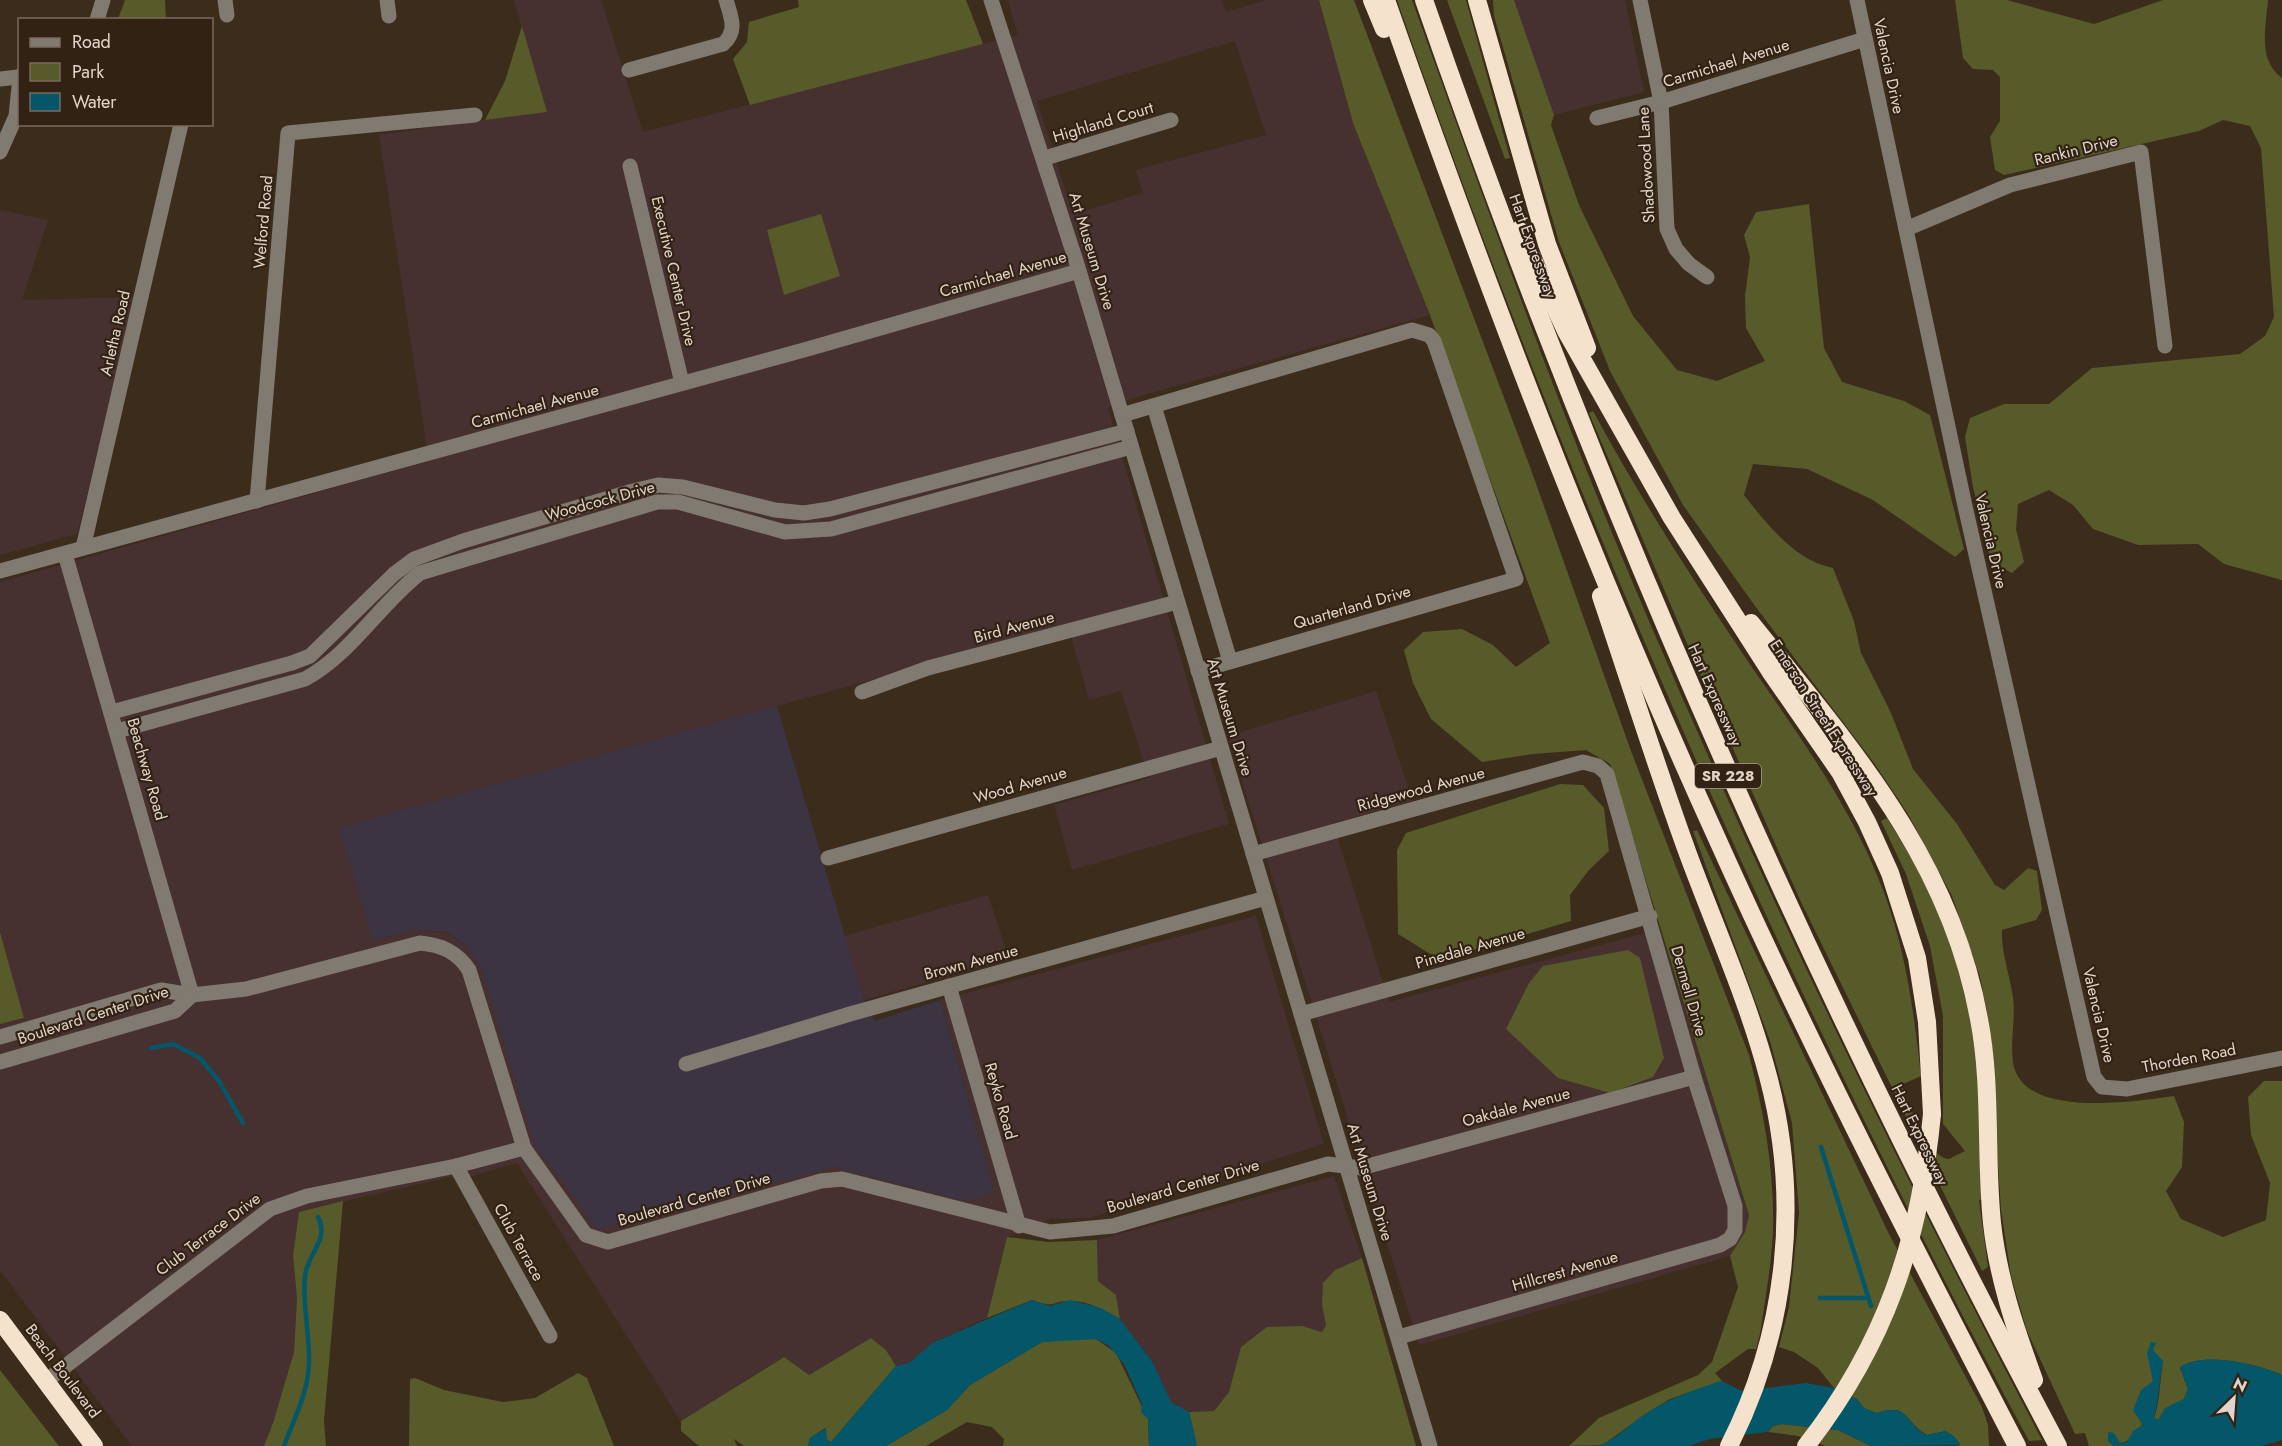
<svg xmlns="http://www.w3.org/2000/svg" width="2282" height="1446" font-family="Jost,sans-serif">
  <style>
    .commercial { fill: #463130; fill-rule: evenodd }
    .education { fill: #3c3343 }
    .green { fill: #575a29 }
    .water { fill: #045769 }
    .lines { fill: none; stroke-linecap: round; stroke-linejoin: round }
    .stream { stroke: #045769; stroke-width: 4.5 }
    .minor { stroke: #817a71; stroke-width: 15 }
    .highway { stroke: #f4e2cc; stroke-width: 18 }
    .highway-bridge { stroke: #f4e2cc; stroke-width: 18 }
    .labels { text-anchor: middle; dominant-baseline: central; stroke-width: 4.5; stroke-linejoin: round; paint-order: stroke }
    .shield { fill: #322213; stroke: #ac9f94; stroke-width: 1.5 }
    .shield-label { font-size: 15px; font-weight: bold; fill: #e0d5cb }
    .street-label { font-size: 16px; fill: #e0d5cb; stroke: #322213 }
  </style>
  <rect width="100%" height="100%" fill="#3c2c1c"/>
  <!-- commercial -->
  <g class="commercial">
    <path d="M514,0h87l42,132 375,-97 -10,-35h213l5,12 41,-12h52l34,123 77,192 -297,83 -25,10 121,416 -157,46 -18,-65 95,-27 -28,-87 -32,9 -21,-75 -728,203 33,111 41,-9 32,3 18,11 12,15 8,16 320,199 31,-7 159,26 -54,-193 316,-84 68,228 -234,74 -40,1 -43,18 -20,81 -55,25 -23,20 -13,3 -10,-16 -15,-12 -62,37 -26,-18 -102,64 -164,-258 -44,13 -24,1 -150,35 -6,44 4,42 -3,54 -20,68 -10,26h-132l-132,-176v-246l24,-6 -24,-86v-350l429,-121 -50,-326 167,-24zM1235,41l31,94 -130,35 7,23 -70,21 -36,-113z"/>
    <polygon points="1514,0 1625,0 1644,92 1554,115"/>
    <polygon points="0,210 48,220 22,300 137,297 77,534 0,555"/>
    <polygon points="1376,691 1413,801 1333,823 1389,1002 1660,929 1749,1215 1745,1232 1730,1256 1419,1345 1228,736"/>
    <polygon points="988,895 1009,959 864,1000 844,936"/>
    <polygon points="1334,1176 1362,1258 1335,1270 1322,1305 1326,1325 1322,1332 1302,1326 1241,1347 1229,1392 1214,1411 1189,1412 1171,1402 1153,1363 1120,1319 1116,1295 1098,1281 1097,1240"/>
  </g>
  <!-- education -->
  <polygon class="education" points="777,706 864,1000 875,1021 940,1000 994,1192 968,1201 835,1167 597,1229 534,1143 484,975 476,959 464,944 446,932 414,930 373,940 339,828"/>
  <!-- green -->
  <g class="green">
    <polygon points="125,0 165,0 166,19 118,19"/>
    <polygon points="798,0 966,0 983,44 750,105 733,59 747,42 749,22 799,7"/>
    <path d="M1319,0h35l175,464 102,287 118,304c15,57 26,118 24,178 -2,34 -8,68 -13,101l-4,15h-8l-33,24 7,8 -52,18 -26,16 -41,30 -34,1 30,-28 99,-43 14,-13 26,-75 -8,-31 15,-24 4,-17 -139,-451 -24,-14 -53,4 -51,8 -51,-43 -18,-36 -9,-33 19,-18 39,-3 31,16 23,22 34,-24 -120,-328 -77,-192z"/>
    <path d="M1397,0h15c75,208 149,417 237,621 120,279 252,551 393,819l-13,1c-249,-463 -460,-944 -632,-1441z"/>
    <polygon points="1447,0 1466,0 1510,158 1505,159"/>
    <path d="M1493,0h21l40,115 -3,10 28,80 54,111 44,54 40,11 48,-20 -19,-33 -1,-32 5,-39 -6,-22 12,-23 53,-8 15,144 18,34 62,19 26,14 34,134 -9,8 -82,-57 -66,-31 -54,-5 -9,31c23,29 51,66 89,73l21,53 7,32 30,60 22,56 44,55 38,61 9,5 24,-22 9,3 5,39 -6,10 -34,10c-1,23 8,45 11,68 3,22 -4,47 1,69 14,52 122,34 160,29l10,26 -2,45 -16,24 15,28 42,18 43,-17 4,-37 -19,-48 -3,-38 16,-16h18v294c-24,-11 -80,-24 -102,-7l8,21 -4,10 -26,21 -4,-2c6,-16 6,-39 9,-57l-14,-5c1,8 4,16 4,24 1,20 -11,60 -33,63l-5,-5 -7,3 6,5h-25l-4,-13 -10,1 -48,-103 -16,-55 -10,-67 -13,-192 -8,-40 -28,-81 -44,-82 -34,-51 -119,-157 -72,-101 -73,-134 -51,-129 -65,-226z"/>
    <path d="M1955,0h52l87,24 69,-24h105c-2,26 -11,60 14,78v502l-58,-16 -26,-20 -60,1 -45,-16 -20,-24 -24,-15 -31,14 -2,25 8,33 -12,11 -21,-11 -18,-75 -8,-50 5,-19 34,-14h45l43,-36 148,-14 25,-18 9,-19 -13,-169 -11,-22 -27,-6 -24,11 -195,44 -9,-5 -5,-33 10,-16v-44l-7,-7 -20,-1 -10,-11z"/>
    <polygon points="522,26 547,112 485,120 505,81"/>
    <polygon points="821,214 840,276 784,295 767,230"/>
    <path d="M1593,411c46,85 98,166 152,246 51,75 106,148 138,233 23,60 31,123 38,186l-20,9c9,19 26,73 48,74l16,-8 -22,-27v-108l-13,-70 -24,-72 -25,-53 6,-3 19,31 5,-2 50,117 16,79 7,156 -5,1 9,67 -6,4 -181,-369 -98,-221 -114,-268z"/>
    <polygon points="1560,784 1583,785 1604,808 1609,851 1589,870 1570,895 1571,921 1440,960 1398,934 1397,850 1406,833"/>
    <path d="M1697,830l192,404 93,173 6,18 1,21h-30l-13,-15 -19,4c-25,-15 -17,-32 -51,-22l-12,-5 -7,-9 -23,-11 -16,-20 -24,-16 -15,-5 10,-40 10,-94 -7,-90 -22,-82 -77,-210z"/>
    <polygon points="0,932 24,1018 0,1024"/>
    <polygon points="1628,950 1640,958 1664,1058 1653,1077 1610,1093 1558,1078 1506,1029 1529,983 1543,966"/>
    <polygon points="343,1201 324,1421 326,1446 264,1446 274,1420 294,1352 297,1298 293,1256 299,1212"/>
    <path d="M1007,1237l41,5 49,-2 1,41 18,14 4,24c-14,-8 -33,-19 -50,-18 -20,0 -13,8 -38,-1l-45,18z"/>
    <polygon points="1362,1258 1416,1446 1197,1446 1189,1412 1214,1411 1229,1392 1241,1347 1267,1327 1302,1326 1322,1332 1326,1325 1322,1305 1323,1283 1335,1270"/>
    <polygon points="871,1338 886,1350 896,1366 831,1442 826,1440 825,1428 810,1438 808,1446 744,1446 734,1439 737,1446 699,1446 681,1431 681,1421 784,1357 809,1375"/>
    <polygon points="1077,1339 1096,1339 1116,1353 1148,1419 1149,1446 1003,1446 1004,1439 992,1427 967,1422 926,1446 886,1446 947,1410 970,1385 1042,1342"/>
    <polygon points="0,1370 59,1446 0,1446"/>
    <polygon points="578,1373 587,1378 614,1446 409,1446 410,1379 415,1378 444,1390 503,1402 535,1398"/>
    <polygon points="1782,1424 1838,1430 1871,1446 1826,1446 1798,1436 1768,1432 1773,1426"/>
  </g>
  <!-- water -->
  <g class="water">
    <polygon points="1032,1300 1050,1306 1070,1300 1101,1308 1120,1319 1153,1363 1171,1402 1189,1412 1197,1446 1149,1446 1148,1419 1141,1412 1142,1404 1124,1364 1108,1345 1096,1339 1042,1342 970,1385 947,1410 886,1446 808,1446 810,1438 826,1428 827,1439 831,1442 896,1366 909,1363 932,1343"/>
    <path d="M2151,1342l5,1 -3,7 10,11c-4,19 -4,39 -9,57l4,2 7,-12 19,-9 4,-10 -8,-22c22,-16 78,-3 102,8v65l-21,6h-147l-6,-5v-9l6,1 6,10 7,-1 6,-11 10,-6 -10,-15 8,-20 12,-9 -6,-28z"/>
    <path d="M1722,1381l20,10 64,-8 28,5 23,11 7,9 12,5c34,-10 26,7 50,22l20,-4 9,6 6,8 -90,1 -33,-16 -56,-6 -9,2 -6,6 -57,7 -22,7h-94c19,-2 35,-22 51,-32 23,-15 50,-25 77,-33z"/>
  </g>
  <g class="lines">
    <!-- stream -->
    <g class="stream">
      <polyline points="151,1048 173,1044 200,1058 219,1081 243,1123"/>
      <polyline points="1821,1147 1871,1306"/>
      <polyline points="1820,1298 1868,1298"/>
      <path d="M284,1446c10,-28 24,-52 25,-83 1,-29 -7,-58 -4,-87 2,-22 25,-36 13,-59"/>
    </g>
    <!-- minor -->
    <g class="minor">
      <polyline points="225,0 227,15"/>
      <polyline points="387,0 389,16"/>
      <polyline points="991,0 1076,261 1430,1446"/>
      <polyline points="1640,0 1661,102 1667,229 1676,249 1689,264 1707,277"/>
      <polyline points="1857,0 1965,506 2094,1077 2102,1087 2127,1089 2282,1058"/>
      <polyline points="97,20 103,0"/>
      <path d="M629,70l94,-26c15,-13 8,-27 3,-44"/>
      <polyline points="0,79 18,77"/>
      <polyline points="1597,118 1661,102 1865,39"/>
      <polyline points="0,152 16,116 20,77"/>
      <polyline points="1045,158 1171,120"/>
      <polyline points="630,166 682,383"/>
      <polyline points="1906,229 2010,185 2141,152 2165,346"/>
      <polyline points="1154,406 1230,661"/>
      <polyline points="1122,415 1412,330 1429,335 1434,341 1516,579 1198,671"/>
      <polyline points="257,501 288,133 475,115"/>
      <polyline points="83,548 181,124"/>
      <polyline points="65,554 192,995"/>
      <polyline points="0,571 811,348 1079,271"/>
      <polyline points="862,692 928,668 1177,602"/>
      <polyline points="112,712 292,663 310,656 394,574 414,559 463,541 633,491 658,485 683,487 775,510 804,513 830,509 1127,431"/>
      <path d="M117,731l188,-52c46,-25 74,-74 115,-106l237,-71h21l107,30 46,-3 300,-82"/>
      <polyline points="1253,854 1583,762 1598,766 1607,774 1694,1077 1735,1206 1735,1230 1730,1239 1720,1245 1399,1337"/>
      <polyline points="828,858 1221,748"/>
      <polyline points="949,986 1019,1226"/>
      <polyline points="1301,1014 1650,916"/>
      <path d="M0,1037l161,-47 31,5 54,-6 174,-46c22,2 37,9 49,27l55,178 62,87 22,7 213,-61 21,-2 208,53 63,-6 215,-62 33,4 333,-91"/>
      <polyline points="0,1062 175,1011 192,995"/>
      <polyline points="686,1064 850,1014 1266,898"/>
      <polyline points="456,1166 550,1336"/>
      <polyline points="46,1381 270,1209 307,1196 456,1166 524,1148"/>
    </g>
    <!-- highway -->
    <g class="highway">
      <polyline points="1372,0 1384,29"/>
      <path d="M1386,0c99,282 205,562 329,834 93,208 197,410 302,612"/>
      <path d="M1424,0c173,500 385,979 634,1446"/>
      <polyline points="1477,0 1547,244 1587,348"/>
      <polyline points="1519,230 1566,331 1672,518 1770,671 1840,772 1867,822 1890,873 1917,958 1927,1022 1932,1114"/>
      <path d="M1601,596c29,86 56,173 87,258 27,73 60,146 80,222 33,124 19,256 -39,370"/>
      <path d="M1751,623c99,124 199,235 228,396 13,67 6,136 13,204 6,55 23,105 42,157"/>
      <polyline points="0,1320 94,1446"/>
    </g>
    <!-- highway-bridge -->
    <path class="highway-bridge" d="M1806,1446c79,-101 114,-205 126,-332"/>
  </g>
  <g class="labels">
    <!-- shield labels -->
    <rect class="shield" x="1695" y="764" width="66" height="24" rx="4.5"/>
    <g class="shield-label">
      <text x="1728" y="776">SR 228</text>
    </g>
    <!-- street labels -->
    <g class="street-label">
      <text transform="translate(1726 63) rotate(-17)">Carmichael Avenue</text>
      <text transform="translate(1889 66) rotate(78)">Valencia Drive</text>
      <text transform="translate(1103 122) rotate(-17)">Highland Court</text>
      <text transform="translate(2076 150) rotate(-14)">Rankin Drive</text>
      <text transform="translate(1646 165) rotate(-93)">Shadowood Lane</text>
      <text transform="translate(263 222) rotate(-85)">Welford Road</text>
      <text transform="translate(1533 246) rotate(70)">Hart Expressway</text>
      <text transform="translate(1092 251) rotate(73)">Art Museum Drive</text>
      <text transform="translate(674 271) rotate(77)">Executive Center Drive</text>
      <text transform="translate(1003 274) rotate(-16)">Carmichael Avenue</text>
      <text transform="translate(115 333) rotate(-77)">Arletha Road</text>
      <text transform="translate(535 406) rotate(-15)">Carmichael Avenue</text>
      <text transform="translate(600 501) rotate(-15)">Woodcock Drive</text>
      <text transform="translate(1991 541) rotate(77)">Valencia Drive</text>
      <text transform="translate(1352 607) rotate(-16)">Quarterland Drive</text>
      <text transform="translate(1014 627) rotate(-15)">Bird Avenue</text>
      <text transform="translate(1715 695) rotate(66)">Hart Expressway</text>
      <text transform="translate(1230 717) rotate(73)">Art Museum Drive</text>
      <text transform="translate(1824 718) rotate(57)">Emerson Street Expressway</text>
      <text transform="translate(147 769) rotate(74)">Beachway Road</text>
      <text transform="translate(1020 785) rotate(-16)">Wood Avenue</text>
      <text transform="translate(1421 789) rotate(-15)">Ridgewood Avenue</text>
      <text transform="translate(1470 948) rotate(-16)">Pinedale Avenue</text>
      <text transform="translate(971 962) rotate(-15)">Brown Avenue</text>
      <text transform="translate(1689 991) rotate(74)">Dermell Drive</text>
      <text transform="translate(93 1015) rotate(-18)">Boulevard Center Drive</text>
      <text transform="translate(2099 1015) rotate(77)">Valencia Drive</text>
      <text transform="translate(2189 1058) rotate(-11)">Thorden Road</text>
      <text transform="translate(1001 1101) rotate(74)">Reyko Road</text>
      <text transform="translate(1516 1107) rotate(-15)">Oakdale Avenue</text>
      <text transform="translate(1920 1135) rotate(64)">Hart Expressway</text>
      <text transform="translate(1370 1182) rotate(73)">Art Museum Drive</text>
      <text transform="translate(1183 1186) rotate(-16)">Boulevard Center Drive</text>
      <text transform="translate(694 1199) rotate(-16)">Boulevard Center Drive</text>
      <text transform="translate(208 1234) rotate(-37)">Club Terrace Drive</text>
      <text transform="translate(519 1242) rotate(61)">Club Terrace</text>
      <text transform="translate(1565 1271) rotate(-16)">Hillcrest Avenue</text>
      <text transform="translate(63 1371) rotate(53)">Beach Boulevard</text>
    </g>
  </g>
  <!-- legend -->
  <rect x="18" y="18" width="195" height="108" fill="#322213" stroke="#786a5d" stroke-width="1.5"/>
  <rect x="30" y="38" width="30" height="9" fill="#817a71" stroke="#786a5d" stroke-width="1.5"/>
  <text x="72" y="48" font-size="18" fill="#e0d5cb">Road</text>
  <rect x="30" y="63" width="30" height="18" fill="#575a29" stroke="#786a5d" stroke-width="1.5"/>
  <text x="72" y="78" font-size="18" fill="#e0d5cb">Park</text>
  <rect x="30" y="93" width="30" height="18" fill="#045769" stroke="#786a5d" stroke-width="1.5"/>
  <text x="72" y="108" font-size="18" fill="#e0d5cb">Water</text>
  <!-- north arrow -->
  <g transform="translate(2234 1398) rotate(25)" stroke="#322213" stroke-width="4.5" paint-order="stroke">
  <path d="M0-4.5L10 22L0 15L-10 22Z" fill="#e0d5cb"/>
  <text y="-9" font-size="16" font-weight="bold" text-anchor="middle" fill="#e0d5cb">N</text>
  </g>
</svg>
